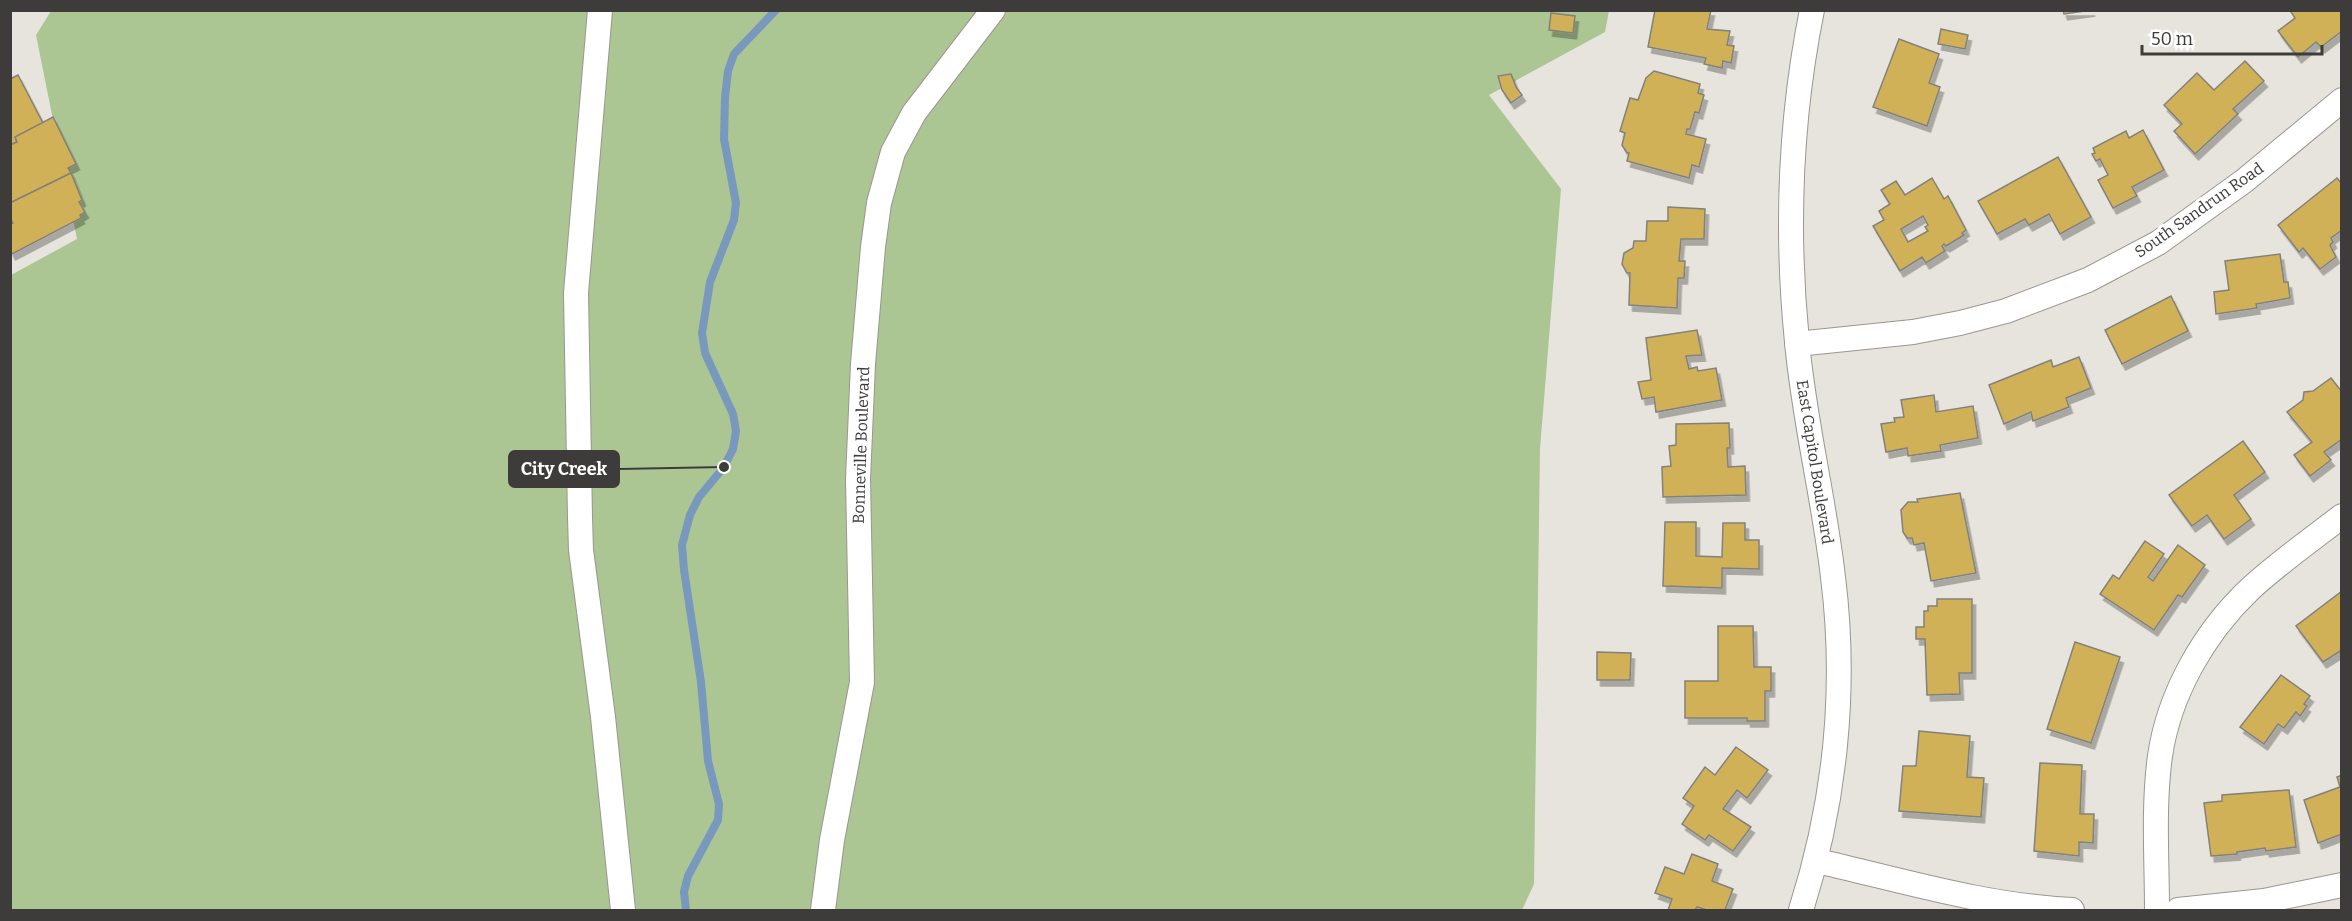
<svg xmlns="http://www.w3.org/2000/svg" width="2352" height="921" font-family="Bitter,serif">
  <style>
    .green { fill: #abc693 }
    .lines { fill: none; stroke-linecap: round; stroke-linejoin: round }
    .stream { stroke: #7898bd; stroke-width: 8 }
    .building { fill: #d1b159; stroke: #83817b; stroke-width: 1.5; fill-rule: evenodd; filter: url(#shadow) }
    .minor-casing { stroke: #999790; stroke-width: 26 }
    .minor { stroke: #fff; stroke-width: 24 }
    .labels { text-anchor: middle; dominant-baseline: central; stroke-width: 6; stroke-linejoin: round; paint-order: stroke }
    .street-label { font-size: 16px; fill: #3d3c3a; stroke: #fff }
    .leader { fill: none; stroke: #3d3c3a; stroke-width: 2 }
    .callout-dot { fill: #3d3c3a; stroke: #fff; stroke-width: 2 }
    .callout { fill: #3d3c3a; stroke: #3d3c3a; stroke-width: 2 }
    .callout-label { font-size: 18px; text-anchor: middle; font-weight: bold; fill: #fff }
  </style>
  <defs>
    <filter id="shadow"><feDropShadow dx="3.5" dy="6" stdDeviation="0" flood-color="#0004"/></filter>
  </defs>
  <rect width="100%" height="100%" fill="#e6e4dd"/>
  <!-- green -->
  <polygon class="green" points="51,11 1609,11 1605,32 1489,95 1561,189 1540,449 1534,884 1522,910 11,910 11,275 77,239 36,35"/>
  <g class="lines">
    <!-- stream -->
    <polyline class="stream" points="686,910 684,892 688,876 718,820 719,804 708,761 701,682 684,570 682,545 690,515 699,497 724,467 733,449 736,431 733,414 705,353 702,333 710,282 734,220 736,203 724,139 725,97 728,71 734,54 776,10"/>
  </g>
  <!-- building -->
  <g class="building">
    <polygon points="1655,10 1711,10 1707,29 1730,31 1727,45 1734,46 1731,63 1723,61 1722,68 1704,64 1706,58 1648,47"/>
    <polygon points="2063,10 2092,10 2064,14"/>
    <polygon points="2292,10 2342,10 2342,31 2321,47 2316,42 2298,57 2278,31 2295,18 2291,12"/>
    <polygon points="1551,13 1575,16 1573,33 1549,30"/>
    <polygon points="1941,29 1968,35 1965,49 1938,44"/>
    <polygon points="1899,39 1939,54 1929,83 1940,87 1927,126 1873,107"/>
    <polygon points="2245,61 2264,81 2233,109 2238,114 2195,154 2174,131 2182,124 2164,105 2197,73 2214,90"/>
    <polygon points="1654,71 1700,84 1698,93 1704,95 1699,113 1695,112 1690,129 1687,129 1686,134 1706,139 1699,167 1692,165 1689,178 1627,161 1629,153 1627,153 1622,145 1625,133 1620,131 1630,98 1638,100 1646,78"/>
    <polygon points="1511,74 1516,87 1522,95 1511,103 1502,90 1498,76"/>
    <polygon points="18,75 43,123 15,137 17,142 10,145 10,79"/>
    <polygon points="53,117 76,164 68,168 71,173 10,203 10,145 17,142 15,137"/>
    <polygon points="2143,130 2164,170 2132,187 2137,196 2113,208 2098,180 2108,175 2100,159 2096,161 2092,154 2095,153 2093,148 2126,131 2129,138"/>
    <polygon points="2058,157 2091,217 2060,234 2049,214 2029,225 2025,219 1997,234 1978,201"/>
    <polygon points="71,173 82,200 79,202 85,212 80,215 81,218 12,254 10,250 10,224 13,223 10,218 10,203"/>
    <path d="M1932,178l12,21 4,-3 18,34 -4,3 2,2 -18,11 -2,-2 -2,2 3,5 -19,12 -4,-6 -22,14 -27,-45 11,-6 -5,-9 11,-7 -9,-14 15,-9 9,14zM1923,216l5,9 -3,2 3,4 -20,11 -7,-13z"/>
    <polygon points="2337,178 2342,184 2342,230 2331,238 2333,242 2330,245 2336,257 2320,269 2303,248 2299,252 2278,225"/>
    <polygon points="1668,207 1705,209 1704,239 1681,239 1679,261 1685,261 1684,278 1678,278 1677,308 1629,305 1630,273 1627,273 1622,264 1624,253 1633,248 1634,241 1646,241 1647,221 1668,221"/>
    <polygon points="2280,254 2284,282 2288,282 2290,298 2256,304 2257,308 2216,314 2214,292 2229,290 2225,261"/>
    <polygon points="2171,296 2188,331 2122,364 2105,330"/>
    <polygon points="1697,330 1702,355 1686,356 1689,369 1697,367 1698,371 1716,368 1722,400 1656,412 1654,397 1642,399 1638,382 1651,380 1646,338"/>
    <polygon points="2079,357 2091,388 2066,398 2069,407 2033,421 2031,412 2004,424 1989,385 2051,360 2053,367"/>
    <polygon points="2331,378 2342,392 2342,439 2324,452 2331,460 2310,476 2294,455 2312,442 2287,412 2303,400 2304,392 2313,391"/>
    <polygon points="1934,395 1936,412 1973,406 1978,438 1940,445 1941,451 1908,456 1907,448 1886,452 1881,424 1895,422 1894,418 1904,417 1901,400"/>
    <polygon points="1729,423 1730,448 1727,448 1728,467 1745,466 1746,495 1663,497 1662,467 1671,466 1669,446 1676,445 1676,424"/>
    <polygon points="2243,441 2265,472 2234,495 2251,519 2224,539 2207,515 2192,526 2169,495"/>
    <polygon points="1960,493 1976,573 1931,581 1924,543 1914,545 1912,538 1907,538 1903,532 1901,510 1908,502 1918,502 1917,499"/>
    <polygon points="1665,522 1696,522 1696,556 1722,557 1723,523 1745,523 1745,540 1759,540 1759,569 1722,568 1722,588 1663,586"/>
    <polygon points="2145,541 2164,554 2148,577 2153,581 2178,545 2205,565 2182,597 2178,595 2154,630 2100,594 2113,575 2119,579"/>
    <polygon points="2342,591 2342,650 2323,662 2296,626"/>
    <polygon points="1937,599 1972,599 1972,673 1959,673 1960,694 1927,695 1925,639 1916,639 1916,627 1924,627 1924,611 1928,611 1928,606 1937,606"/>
    <polygon points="1718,626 1753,626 1754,667 1771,667 1771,691 1765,691 1765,721 1747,721 1747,718 1685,718 1685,681 1718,681"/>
    <polygon points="2075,642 2120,657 2091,743 2047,729"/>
    <polygon points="1597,652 1631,653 1630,680 1597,680"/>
    <polygon points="2281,675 2310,696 2304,704 2307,706 2300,716 2296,712 2284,728 2278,724 2264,744 2240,727"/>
    <polygon points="1919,731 1970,736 1967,777 1984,778 1981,817 1899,811 1903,766 1916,766"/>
    <polygon points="1736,747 1768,770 1747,798 1737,790 1723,809 1751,827 1733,851 1709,835 1705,840 1682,824 1694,806 1683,798 1705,767 1715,775"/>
    <polygon points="2040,763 2082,765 2080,814 2094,814 2093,843 2079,842 2079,856 2034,851"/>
    <polygon points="2342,775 2342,834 2318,843 2304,800 2340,787 2337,777"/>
    <polygon points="2289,790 2296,847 2266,851 2265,848 2237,852 2237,854 2211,856 2204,803 2222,801 2222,795"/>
    <polygon points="1692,854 1718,864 1712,881 1733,889 1725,910 1707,910 1697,907 1695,910 1668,910 1672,899 1655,893 1665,867 1684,874"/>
  </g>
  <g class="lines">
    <!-- minor casing -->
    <g class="minor-casing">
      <g id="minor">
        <polyline points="600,10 576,293 580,517 581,550 603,717 623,910"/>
        <polyline points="1797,344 1913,332 1960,323 2006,311 2088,280 2158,243 2244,181 2342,100"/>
        <path d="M1817,861c84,19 168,45 255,49"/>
        <polyline points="823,910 832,840 862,682 858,479 863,364 873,247 879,203 893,152 914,113 993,10"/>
        <path d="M1801,910c34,-107 46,-221 32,-333 -9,-79 -29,-156 -36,-235 -11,-110 -7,-223 15,-332"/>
        <path d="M2157,910c0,-51 -4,-103 3,-154 9,-62 44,-123 89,-166 29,-27 62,-50 93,-74"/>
        <polyline points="2178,910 2264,901 2342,885"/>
      </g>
    </g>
    <!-- minor -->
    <use href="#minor" class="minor"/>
  </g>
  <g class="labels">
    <!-- street labels -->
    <g class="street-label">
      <text transform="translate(2199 210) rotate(-35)">South Sandrun Road</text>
      <text transform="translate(861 445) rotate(-88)">Bonneville Boulevard</text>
      <text transform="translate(1815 462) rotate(81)">East Capitol Boulevard</text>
    </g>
  </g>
  <!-- callouts -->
  <path class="leader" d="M724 467L619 469"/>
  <circle class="callout-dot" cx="724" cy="467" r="6"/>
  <rect class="callout" x="509" y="451" width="110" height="36" rx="6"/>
  <g class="callout-label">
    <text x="564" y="475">City Creek</text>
  </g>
  <!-- border -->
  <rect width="2352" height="921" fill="none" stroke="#3d3c3a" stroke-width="24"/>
  <!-- scale -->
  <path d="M2142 45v9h180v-9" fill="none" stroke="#3d3c3a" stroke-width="3"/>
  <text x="2151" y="45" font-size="18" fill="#3d3c3a" stroke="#ffffff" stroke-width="4.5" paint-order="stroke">50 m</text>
</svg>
